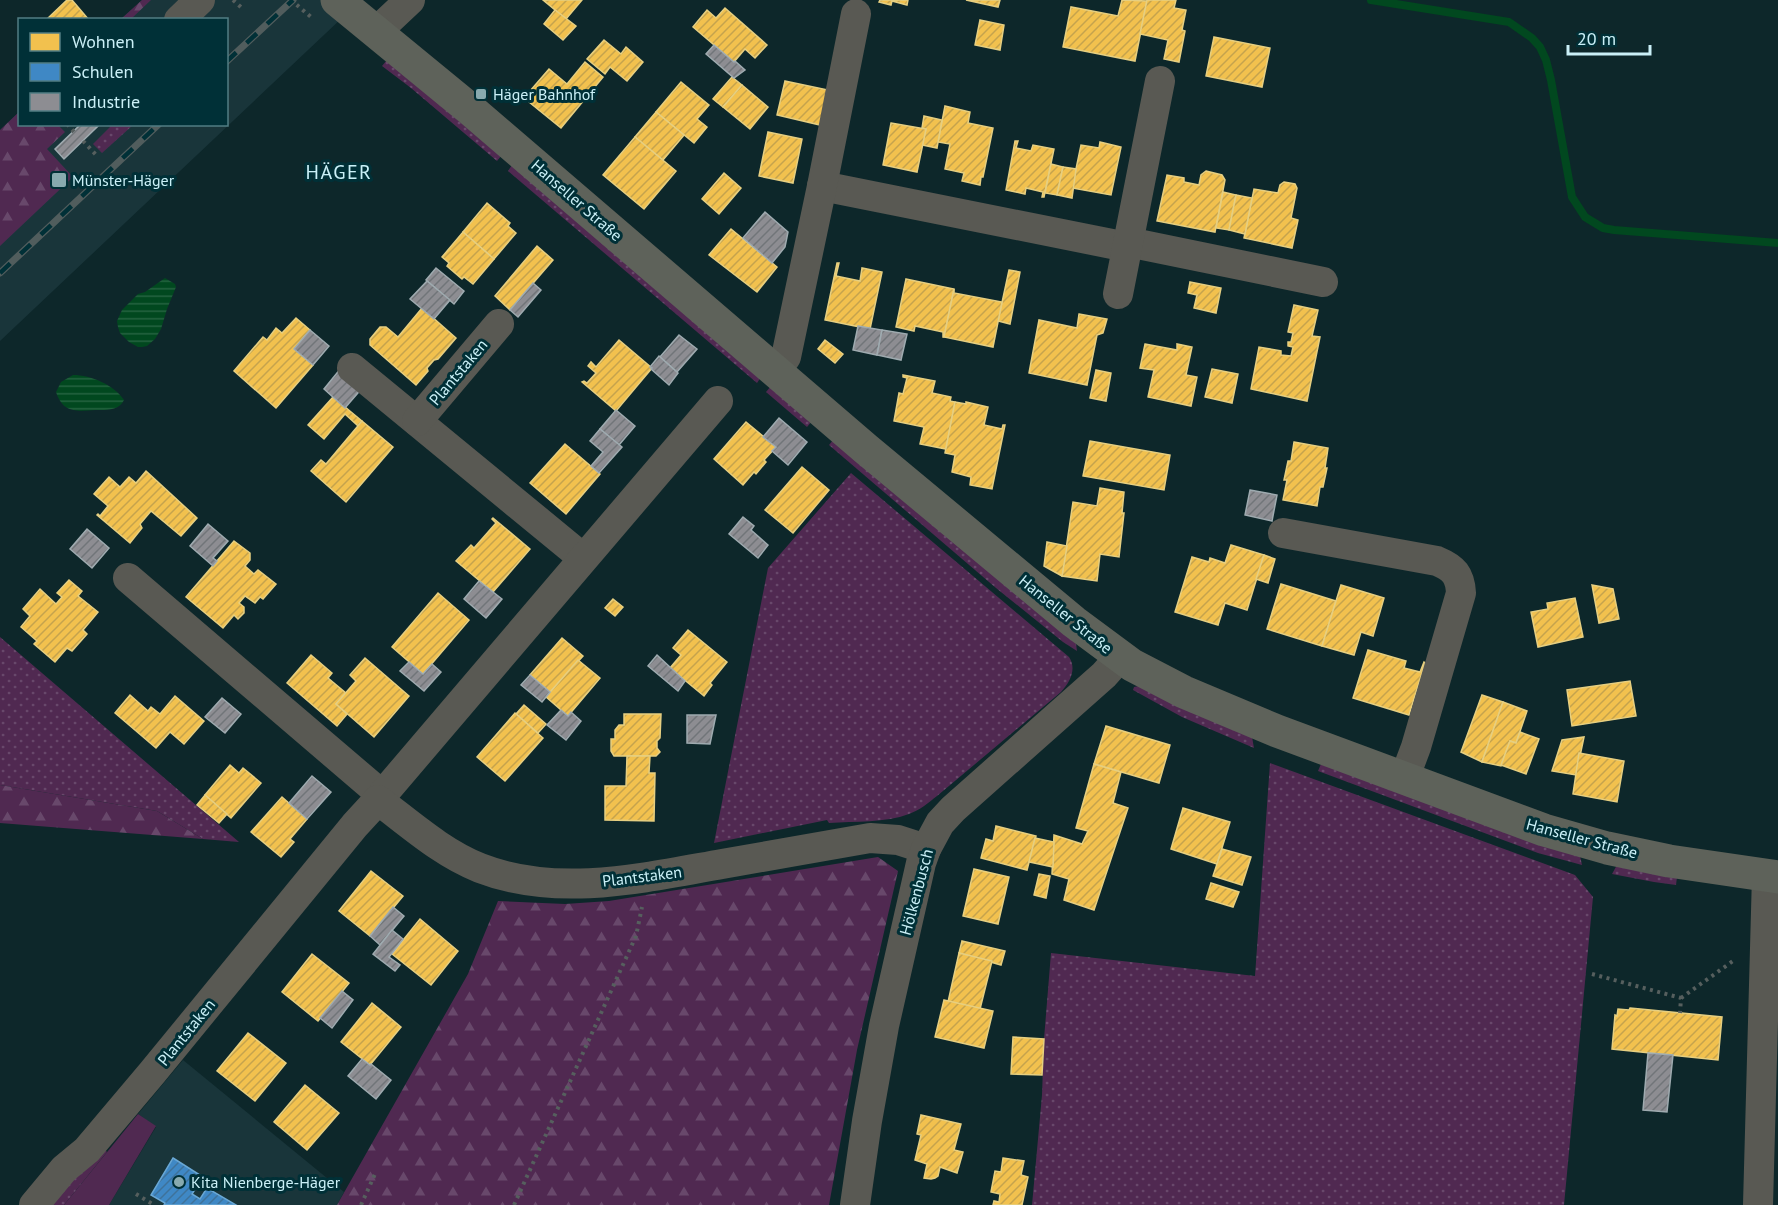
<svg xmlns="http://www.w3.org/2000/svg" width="1778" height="1205" font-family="'PT Sans',sans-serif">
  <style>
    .built { fill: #19353a }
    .grass { fill: url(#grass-dots) }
    .forest { fill: url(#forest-firs) }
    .park { fill: #502951 }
    .water { fill: url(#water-rules) }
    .homes { fill: url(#homes-hatch); stroke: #e6cf81; stroke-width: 1.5 }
    .schools { fill: url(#schools-hatch); stroke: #69a7d4; stroke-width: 1.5 }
    .industry { fill: url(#industry-hatch); stroke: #9fabb0; stroke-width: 1.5 }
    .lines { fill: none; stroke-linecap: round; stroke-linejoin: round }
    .stream { stroke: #01481f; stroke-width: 8 }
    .path { stroke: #565f5e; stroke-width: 4; stroke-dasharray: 3 4.5; stroke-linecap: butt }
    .minor { stroke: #595953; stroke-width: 30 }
    .major { stroke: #5e625a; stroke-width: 33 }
    .rail-casing { stroke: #515d5d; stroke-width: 7 }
    .rail { stroke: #003037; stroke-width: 4.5; stroke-dasharray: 14; stroke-linecap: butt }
    .poi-dot { fill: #88aaaf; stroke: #003037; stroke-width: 2 }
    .labels { text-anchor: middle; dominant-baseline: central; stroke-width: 6; stroke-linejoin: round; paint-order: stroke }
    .poi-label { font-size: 16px; fill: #caf0f7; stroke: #003037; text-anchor: start }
    .street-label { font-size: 16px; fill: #caf0f7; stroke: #003037 }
    .quarter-label { font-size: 20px; letter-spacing: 1.5px; fill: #caf0f7; stroke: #003037 }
  </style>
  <defs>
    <pattern id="grass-dots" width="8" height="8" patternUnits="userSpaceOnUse" patternTransform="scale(1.5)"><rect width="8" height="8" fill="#502951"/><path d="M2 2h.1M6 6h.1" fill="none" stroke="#68486b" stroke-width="1.8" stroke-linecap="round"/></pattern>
    <pattern id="forest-firs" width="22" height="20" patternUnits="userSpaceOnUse" patternTransform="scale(1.5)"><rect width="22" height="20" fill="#502951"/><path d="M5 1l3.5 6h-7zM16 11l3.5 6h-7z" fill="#68486b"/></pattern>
    <pattern id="water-rules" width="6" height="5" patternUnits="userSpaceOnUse" patternTransform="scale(1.5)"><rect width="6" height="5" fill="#01481f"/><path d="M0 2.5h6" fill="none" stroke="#256340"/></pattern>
    <pattern id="homes-hatch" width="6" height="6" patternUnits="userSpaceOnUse" patternTransform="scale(1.5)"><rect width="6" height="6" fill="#f2c14e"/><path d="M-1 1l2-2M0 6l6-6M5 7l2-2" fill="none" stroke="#c5a34d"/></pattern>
    <pattern id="schools-hatch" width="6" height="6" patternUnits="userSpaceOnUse" patternTransform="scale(1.5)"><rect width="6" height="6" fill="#3f88c5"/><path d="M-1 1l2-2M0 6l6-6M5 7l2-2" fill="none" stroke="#3e729a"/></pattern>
    <pattern id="industry-hatch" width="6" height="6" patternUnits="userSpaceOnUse" patternTransform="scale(1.5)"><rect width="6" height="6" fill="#8d8d92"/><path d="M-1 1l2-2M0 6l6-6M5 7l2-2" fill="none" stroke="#717579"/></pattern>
  </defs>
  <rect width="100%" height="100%" fill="#0d272a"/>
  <!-- built -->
  <g class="built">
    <polygon points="142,0 361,0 0,341 0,130 19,112 20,124 226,124 226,20 121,19"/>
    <polygon points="183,1060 344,1192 337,1205 109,1205 156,1127 138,1114"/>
  </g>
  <!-- grass -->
  <g class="grass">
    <polygon points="387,60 501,156 497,161 411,88 382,66"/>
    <polygon points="109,125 133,125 102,153 93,144 110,127"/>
    <polygon points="512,165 761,377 757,383 508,171"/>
    <polygon points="771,386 812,421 807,427 766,392"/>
    <polygon points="834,439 1072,638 1076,644 1077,651 1063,642 996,588 829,445"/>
    <path d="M851,473l218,184c8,12 1,25 -8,35l-124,104c-9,7 -17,14 -28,18 -24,9 -54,7 -80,9l-2,-3 -113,23 54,-275z"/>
    <polygon points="0,637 239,842 203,839 157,811 0,785"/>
    <polygon points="1139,686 1252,737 1254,748 1182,717 1133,690 1134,687"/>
    <polygon points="1270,763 1575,875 1593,897 1564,1205 1032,1205 1042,1095 1044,1039 1051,953 1255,976"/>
    <polygon points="1321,764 1580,856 1582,865 1538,853 1318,771"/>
    <polygon points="1617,865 1677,877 1676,885 1654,882 1612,874"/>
    <polygon points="104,1149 107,1152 64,1205 45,1205"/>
  </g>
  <!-- forest -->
  <g class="forest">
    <polygon points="142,0 151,0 131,19 121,19"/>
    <polygon points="19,112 20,124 58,125 65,132 47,149 73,177 0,246 0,130"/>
    <polygon points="0,785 157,811 203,839 0,823"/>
    <polygon points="878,857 898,871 857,1050 829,1205 337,1205 468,974 498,901 565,904 609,901"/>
  </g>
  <!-- park -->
  <polygon class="park" points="138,1114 156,1126 109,1205 64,1205"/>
  <!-- water -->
  <g class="water">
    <polygon points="165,278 175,284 176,287 167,309 161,329 155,339 147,346 142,347 138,347 129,342 120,333 118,327 117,321 122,310 138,294 145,292"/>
    <path d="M73,375c18,0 41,10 51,25 -5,11 -18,10 -29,10 -17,1 -32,4 -39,-18l5,-10z"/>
  </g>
  <!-- homes -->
  <g class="homes">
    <polygon points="67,0 72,0 89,20 46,20"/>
    <polygon points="543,0 582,0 566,19"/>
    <polygon points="880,0 908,0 907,5 892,1 891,5 879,2"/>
    <polygon points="966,0 1000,0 998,7"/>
    <polygon points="1122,0 1147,1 1135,61 1063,47 1071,7 1118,16"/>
    <polygon points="1147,0 1176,0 1174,8 1186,10 1182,30 1185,31 1179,62 1164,59 1168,40 1140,34"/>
    <polygon points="725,8 767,45 755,58 745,49 734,62 693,27 707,10 716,18"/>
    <polygon points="555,10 576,26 563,40 544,24"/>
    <polygon points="980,20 1004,25 1000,50 975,45"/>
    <polygon points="1214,37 1270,48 1262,87 1206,76"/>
    <polygon points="604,40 621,54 626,47 643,62 627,81 610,67 605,74 587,59"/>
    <polygon points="585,62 603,77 561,128 524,98 549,69 567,84"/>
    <polygon points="732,77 742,85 723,107 713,99"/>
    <polygon points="785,81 828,90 820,125 777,115"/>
    <polygon points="681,82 709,105 697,119 707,127 694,143 656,112"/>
    <polygon points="742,85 768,107 750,129 723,107"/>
    <polygon points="945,106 970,112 968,123 993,128 983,177 981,177 980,185 962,181 964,173 945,169 950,144 938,142"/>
    <polygon points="656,112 684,135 663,160 635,137"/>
    <polygon points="924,116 942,120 937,148 922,145 926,129 922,128"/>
    <polygon points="891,123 926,129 917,172 883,165"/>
    <polygon points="768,132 802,139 793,183 759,176"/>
    <polygon points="635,137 676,171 644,209 603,175"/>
    <polygon points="1015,141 1018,141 1016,148 1031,151 1033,145 1054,149 1044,197 1042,197 1043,192 1026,188 1025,194 1006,190"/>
    <polygon points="1100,142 1121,147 1111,195 1072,188 1081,145 1099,148"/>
    <polygon points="1051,164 1063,167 1057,195 1045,193"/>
    <polygon points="1063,167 1076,169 1072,198 1057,195"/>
    <polygon points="1206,171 1222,175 1225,180 1215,232 1157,221 1167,175 1184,178 1184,182 1199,185 1201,175"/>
    <polygon points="724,173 741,188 719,214 702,199"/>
    <polygon points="1284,182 1295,184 1297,188 1291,218 1298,220 1292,248 1244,238 1254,189 1278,193 1280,185"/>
    <polygon points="1223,192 1236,195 1229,230 1216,228"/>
    <polygon points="1236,195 1252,198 1245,234 1229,230"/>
    <polygon points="487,203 510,223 508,226 516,233 494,259 463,232"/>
    <polygon points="731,229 777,267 757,292 709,255"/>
    <polygon points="463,232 494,259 473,284 464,277 462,279 447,266 449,263 442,257"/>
    <polygon points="537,246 553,260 510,310 495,296"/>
    <polygon points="837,263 839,263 836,276 860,281 862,268 882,272 870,329 825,320"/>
    <polygon points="1009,270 1020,272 1010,324 998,321"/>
    <polygon points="906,279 954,289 944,337 943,337 943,332 915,326 914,331 896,327"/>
    <polygon points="1190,282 1221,288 1216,313 1194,308 1197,295 1188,293"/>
    <polygon points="954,289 954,293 1002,302 993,347 944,337"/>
    <polygon points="1294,305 1318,310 1312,336 1320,337 1307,401 1251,389 1259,347 1281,351 1281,355 1291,356 1293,347 1288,346 1288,342 1291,342 1293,333 1288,332"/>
    <polygon points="422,308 456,338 438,359 434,360 427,368 428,371 416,385 370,345 370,339 380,327 386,327 398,337"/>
    <polygon points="1079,314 1107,319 1103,333 1097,335 1087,385 1029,373 1039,320 1077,328"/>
    <polygon points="296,318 310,330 294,349 313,365 276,408 234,371 263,337 267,340 276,328 282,333"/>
    <polygon points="619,340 652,368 616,411 582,382 584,381 587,383 596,373 588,366 591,362 596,367"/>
    <polygon points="825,340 843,354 835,363 818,349"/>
    <polygon points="1145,344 1177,350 1177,344 1192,347 1186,375 1197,377 1191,406 1148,397 1154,370 1140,368"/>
    <polygon points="1212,369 1238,374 1232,403 1205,397"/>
    <polygon points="1096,370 1111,373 1106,401 1090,398"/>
    <polygon points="903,375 935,381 932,393 951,397 950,401 955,402 946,449 920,444 924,427 894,421 899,393 903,394 907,378 903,377"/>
    <polygon points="333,397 362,421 358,426 345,414 324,439 308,425"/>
    <polygon points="955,402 966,404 966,402 988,407 984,425 1002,429 1003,425 1005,425 992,489 970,485 971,477 952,472 955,455 945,453"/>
    <polygon points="362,421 393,447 346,502 311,471 321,460 326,464"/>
    <polygon points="746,422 776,447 764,460 766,462 756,474 754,472 743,485 714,459"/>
    <polygon points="1090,441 1170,455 1164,490 1083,476"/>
    <polygon points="1294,442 1328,448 1325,468 1327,468 1323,487 1320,487 1317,506 1283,500 1287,480 1284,480 1288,461 1291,461"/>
    <polygon points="565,444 600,474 566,514 530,483"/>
    <polygon points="802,467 829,490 793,533 765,510"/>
    <polygon points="146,471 197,518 181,536 151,511 140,524 142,528 130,543 97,515 98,514 100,516 108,506 94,494 109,477 120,487 129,477 136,483"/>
    <polygon points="1100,488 1124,492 1122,513 1124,513 1119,557 1100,554 1097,581 1062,576 1073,502 1097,506"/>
    <polygon points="493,518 530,549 493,592 456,561 471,545 474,548 496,523 492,519"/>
    <polygon points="234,541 250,553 250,560 245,566 254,574 258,570 276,584 263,599 260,597 255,603 245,596 239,603 244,607 244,613 238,619 234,615 223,628 186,597"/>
    <polygon points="1047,542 1067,546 1062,576 1044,566"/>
    <polygon points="1231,545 1264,555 1247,610 1225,603 1218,625 1175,612 1192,557 1209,562 1210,558 1225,563"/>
    <polygon points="1264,555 1275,559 1268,583 1256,579"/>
    <polygon points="69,580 82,591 78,596 98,612 83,630 87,634 72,651 67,648 55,662 34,644 37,641 21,627 30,616 23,609 40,589 56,604 62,597 57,593"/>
    <polygon points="1281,584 1336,601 1322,646 1267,629"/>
    <polygon points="1341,585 1384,598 1373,636 1361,632 1354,655 1322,646"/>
    <polygon points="1592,585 1613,589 1619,619 1599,623"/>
    <polygon points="438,593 469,620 423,674 392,647"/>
    <polygon points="1575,598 1583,637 1538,647 1531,612 1548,609 1547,603"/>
    <polygon points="613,599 623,607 615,616 605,608"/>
    <polygon points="688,630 727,662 710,683 712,685 704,696 670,668 681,655 673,648"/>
    <polygon points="562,638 583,656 550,692 530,675"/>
    <polygon points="1368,650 1406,661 1404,668 1420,672 1424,662 1425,663 1409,715 1353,698"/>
    <polygon points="311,655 332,673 328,678 346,693 336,704 347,714 337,726 287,683"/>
    <polygon points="365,658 409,696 374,737 336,704 356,681 350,675"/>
    <polygon points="578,660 600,678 568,716 546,697"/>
    <polygon points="1630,681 1636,716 1572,726 1567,690"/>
    <polygon points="130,695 148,711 151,707 160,714 175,696 204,721 184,744 170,732 156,748 115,713"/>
    <polygon points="1482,695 1503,702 1482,762 1461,752"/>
    <polygon points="1503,702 1527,711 1516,743 1510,741 1501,766 1482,762"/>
    <polygon points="524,705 546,724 538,733 516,714"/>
    <polygon points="515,713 543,738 505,781 477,757"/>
    <polygon points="624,714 661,714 660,738 657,741 657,748 660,752 656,756 614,756 611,751 611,739 615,739 615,730 619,725 624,725"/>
    <polygon points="1106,726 1170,745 1159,783 1094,764"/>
    <polygon points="1520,732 1539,739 1526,774 1501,765 1510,741 1516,743"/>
    <polygon points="1584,737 1576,775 1552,771 1562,740"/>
    <polygon points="1579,753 1624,761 1617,802 1573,794"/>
    <polygon points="627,756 650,756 649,773 655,773 654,821 605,820 605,786 626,786"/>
    <polygon points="1094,764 1121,772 1113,803 1128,808 1094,910 1064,900 1069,879 1052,874 1054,835 1082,844 1088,831 1076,828"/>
    <polygon points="230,765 239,773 243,768 261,783 231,818 205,795"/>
    <polygon points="205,795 227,814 219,823 197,805"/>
    <polygon points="282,797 307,819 290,839 294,842 281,857 251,832"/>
    <polygon points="1183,808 1230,822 1217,864 1171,849"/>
    <polygon points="996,826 1036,836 1027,870 981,858 986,839 993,841"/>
    <polygon points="1035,838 1054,842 1053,867 1029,862"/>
    <polygon points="1222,849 1251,857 1242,885 1213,876"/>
    <polygon points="974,869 1009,877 998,924 963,916"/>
    <polygon points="371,871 403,896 370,936 339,911"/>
    <polygon points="1039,874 1050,876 1046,898 1034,895"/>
    <polygon points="1211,883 1239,892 1233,907 1206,899"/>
    <polygon points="420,919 458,951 431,985 392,954"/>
    <polygon points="962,941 1005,951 1001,965 959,953"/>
    <polygon points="959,953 992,961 980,1009 948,1002"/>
    <polygon points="312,954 349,983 318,1021 282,992"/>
    <polygon points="944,1000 993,1011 984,1048 935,1037"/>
    <polygon points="372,1003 401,1027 370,1065 341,1042"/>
    <polygon points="1630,1008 1722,1017 1718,1060 1612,1049 1615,1015 1617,1016 1618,1009 1629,1010"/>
    <polygon points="248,1033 286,1063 255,1101 217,1071"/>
    <polygon points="1013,1037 1044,1039 1042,1075 1011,1074"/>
    <polygon points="305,1085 339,1113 307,1150 274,1122"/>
    <polygon points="921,1115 961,1124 954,1150 963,1152 957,1173 940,1167 938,1176 935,1178 931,1179 924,1178 927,1164 915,1160 921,1135 917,1134"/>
    <polygon points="1003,1158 1024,1161 1021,1175 1028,1177 1022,1205 993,1205 994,1201 999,1202 1000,1194 991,1192 995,1171 1001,1172"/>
  </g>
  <!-- schools -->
  <polygon class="schools" points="173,1158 203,1177 192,1194 200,1199 207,1188 236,1205 164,1205 165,1203 151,1195"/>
  <!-- industry -->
  <g class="industry">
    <polygon points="714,45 734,62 735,61 745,70 734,78 706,54"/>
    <polygon points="81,124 97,124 98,126 64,159 55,149"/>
    <polygon points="765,212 788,232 785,247 772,263 743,238"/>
    <polygon points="436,268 464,291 454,304 426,280"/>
    <polygon points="427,281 450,300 434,319 410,299"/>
    <polygon points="533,283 541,290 518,317 510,310"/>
    <polygon points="858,326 882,330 877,355 853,350"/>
    <polygon points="310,330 329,346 313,365 294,349"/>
    <polygon points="882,330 907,334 901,360 877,355"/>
    <polygon points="679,335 697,349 677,372 660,357"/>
    <polygon points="659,356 678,373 669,385 651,369 652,368 650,367"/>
    <polygon points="341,368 363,387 345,408 324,389"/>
    <polygon points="616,410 635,426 619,445 600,429"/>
    <polygon points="779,418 807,442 788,465 772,451 776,447 763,437"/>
    <polygon points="600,429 622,447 599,473 591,466 603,452 590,441"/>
    <polygon points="1250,490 1277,495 1272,521 1245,515"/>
    <polygon points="743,517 754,526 751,530 768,545 758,558 729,534"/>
    <polygon points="208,524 228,541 213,558 217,561 213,566 190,546"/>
    <polygon points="87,529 109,548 92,568 70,549"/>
    <polygon points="479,581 502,599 486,618 464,599"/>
    <polygon points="657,655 685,681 678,691 648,666"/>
    <polygon points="409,662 423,674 432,664 441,672 424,691 400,671"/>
    <polygon points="530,675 550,692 542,702 521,685"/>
    <polygon points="222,698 241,714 225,733 205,717"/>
    <polygon points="561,710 568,716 571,712 581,721 566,740 547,725"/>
    <polygon points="687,715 716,715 710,744 687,743"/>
    <polygon points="312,776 331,792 307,819 289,803"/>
    <polygon points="393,907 404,916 380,945 370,936"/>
    <polygon points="392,930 403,939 389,957 400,965 395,971 373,954"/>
    <polygon points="342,991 353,1000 332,1028 320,1018"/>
    <polygon points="1648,1053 1673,1055 1667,1112 1643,1110"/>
    <polygon points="362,1059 370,1065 371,1064 391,1080 376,1099 348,1076"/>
  </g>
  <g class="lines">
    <!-- stream -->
    <polyline class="stream" points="1371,0 1509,22 1532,38 1540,47 1546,60 1551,80 1572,197 1585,217 1603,228 1614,230 1778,243"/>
    <!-- path -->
    <g class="path">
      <polyline points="233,0 243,9"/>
      <polyline points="291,0 311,17"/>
      <polyline points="67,124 74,132"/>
      <polyline points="83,141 98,157"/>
      <polyline points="1592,974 1681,998 1680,1013"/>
      <polyline points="1681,998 1733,961"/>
      <polyline points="136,1194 154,1205"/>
      <polyline points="361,1205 375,1174"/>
      <polyline points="514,1205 636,936 642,907"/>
    </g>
    <!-- minor -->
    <g class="minor">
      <polyline points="179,20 200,0"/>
      <polyline points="376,32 410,0"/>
      <polyline points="822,186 1127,247"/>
      <polyline points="1128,242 1323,282"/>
      <polyline points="1118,294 1160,81"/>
      <polyline points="352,368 583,558"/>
      <polyline points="775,371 786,357 822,186 856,14"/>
      <polyline points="417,421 499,324"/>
      <path d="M1283,533l154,28c17,7 23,14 24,32l-45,154 -12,32"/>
      <polyline points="128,578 382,795"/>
      <polyline points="378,800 718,401"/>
      <path d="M34,1205l30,-36 23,-19 65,-77 203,-248 23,-25c32,24 64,53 102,68 77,30 163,10 242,-4 49,-9 99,-17 148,-26l28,2 28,9"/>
      <polyline points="855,1205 867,1121 884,1026 921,863 926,849 940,823 953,809 1104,675 1120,657"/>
      <polyline points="1758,1205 1767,875"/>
    </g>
    <!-- major -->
    <polyline class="major" points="337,0 471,110 866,449 1074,622 1132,665 1184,692 1277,731 1544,830 1607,848 1669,861 1778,877"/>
    <!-- rail casing -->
    <g class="rail-casing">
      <g id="rail">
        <polyline points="226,62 293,0"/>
        <polyline points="0,273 159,124"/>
      </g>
    </g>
    <!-- rail -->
    <use href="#rail" class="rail"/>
  </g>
  <!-- markers -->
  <g class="poi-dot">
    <rect x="475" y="88" width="12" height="12" rx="3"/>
    <rect x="51" y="172" width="16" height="16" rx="3"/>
    <circle cx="179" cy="1182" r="6"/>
  </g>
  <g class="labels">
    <!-- poi labels -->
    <g class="poi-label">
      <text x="493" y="94">Häger Bahnhof</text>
      <text x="72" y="180">Münster-Häger</text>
      <text x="191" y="1182">Kita Nienberge-Häger</text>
    </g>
    <!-- street labels -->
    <g class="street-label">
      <text transform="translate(577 200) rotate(41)">Hanseller Straße</text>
      <text transform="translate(458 372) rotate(-50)">Plantstaken</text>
      <text transform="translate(1066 614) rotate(39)">Hanseller Straße</text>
      <text transform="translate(1582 838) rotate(15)">Hanseller Straße</text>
      <text transform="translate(642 876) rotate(-7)">Plantstaken</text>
      <text transform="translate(916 892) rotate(-75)">Hölkenbusch</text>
      <text transform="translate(186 1032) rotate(-51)">Plantstaken</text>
    </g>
    <!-- quarter labels -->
    <g class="quarter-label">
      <text x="339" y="172">HÄGER</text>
    </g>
  </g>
  <!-- legend -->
  <rect x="18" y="18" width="210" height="108" fill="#003037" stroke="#517d84" stroke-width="1.5"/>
  <rect x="30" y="33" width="30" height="18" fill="#f2c14e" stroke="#517d84" stroke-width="1.5"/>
  <text x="72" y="48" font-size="18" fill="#caf0f7">Wohnen</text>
  <rect x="30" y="63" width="30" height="18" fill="#3f88c5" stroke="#517d84" stroke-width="1.5"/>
  <text x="72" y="78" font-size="18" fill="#caf0f7">Schulen</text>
  <rect x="30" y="93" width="30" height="18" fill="#8d8d92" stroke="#517d84" stroke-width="1.5"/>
  <text x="72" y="108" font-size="18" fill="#caf0f7">Industrie</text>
  <!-- scale -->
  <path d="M1568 45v9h82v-9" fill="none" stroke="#caf0f7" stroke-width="3"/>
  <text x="1577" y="45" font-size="18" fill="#caf0f7" stroke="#003037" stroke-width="4.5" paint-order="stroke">20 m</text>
</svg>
